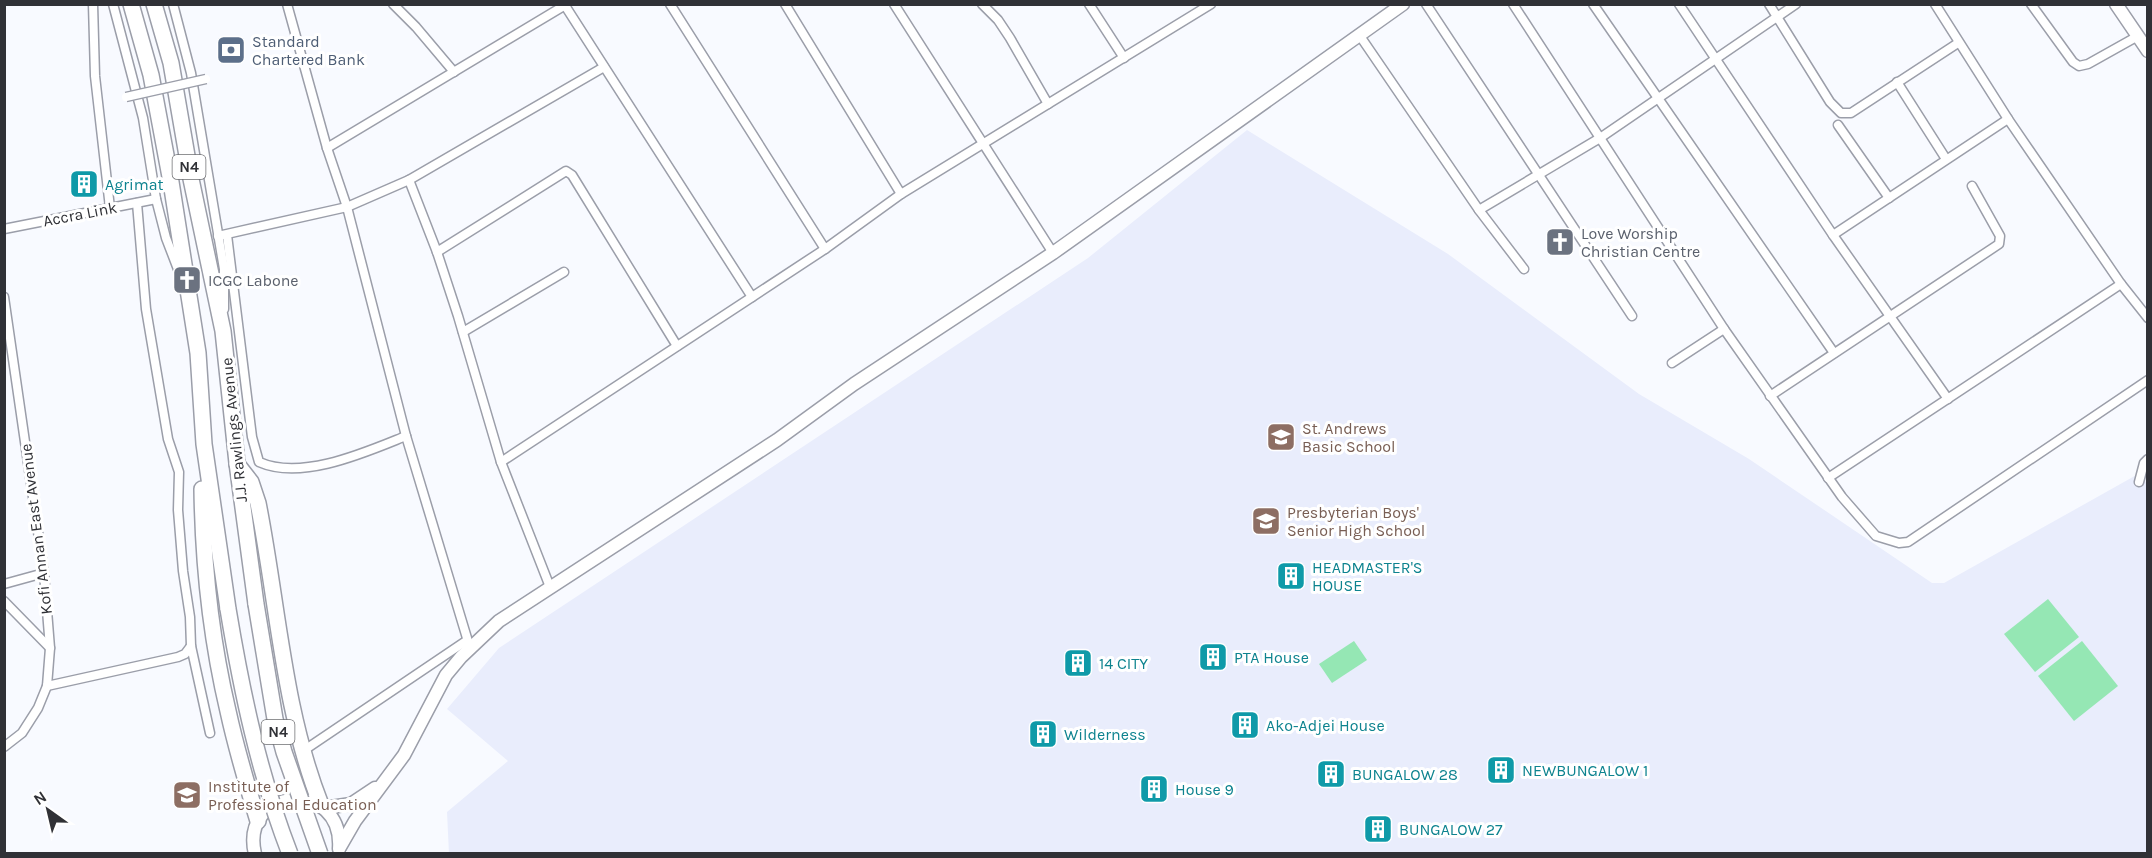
<svg xmlns="http://www.w3.org/2000/svg" width="2152" height="858" font-family="Karla,sans-serif">
  <style>
    .built { fill: #e9edfc }
    .green { fill: #95e7b4 }
    .lines { fill: none; stroke-linecap: round; stroke-linejoin: round }
    .street-casing { stroke: #9b9ea9; stroke-width: 11 }
    .secondary-casing { stroke: #9b9ea9; stroke-width: 15 }
    .highway-casing { stroke: #9b9ea9; stroke-width: 18 }
    .street { stroke: #fff; stroke-width: 8 }
    .secondary { stroke: #fff; stroke-width: 12 }
    .highway { stroke: #fff; stroke-width: 15 }
    .street-bridge-casing { stroke: #9b9ea9; stroke-width: 11; stroke-linecap: butt }
    .highway-bridge-casing { stroke: #9b9ea9; stroke-width: 18; stroke-linecap: butt }
    .street-bridge { stroke: #fff; stroke-width: 8 }
    .highway-bridge { stroke: #fff; stroke-width: 15 }
    .labels { text-anchor: middle; dominant-baseline: central; stroke-width: 6; stroke-linejoin: round; paint-order: stroke }
    .shield { fill: #fff; stroke: #6e6f72; stroke-width: 1.5 }
    .shield-label { font-size: 15px; font-weight: bold; fill: #303136 }
    .service-label { font-size: 16px; fill: #4e5e75; stroke: #fff; text-anchor: start }
    .culture-label { font-size: 16px; fill: #0d838f; stroke: #fff; text-anchor: start }
    .street-label { font-size: 16px; fill: #303136; stroke: #fff }
    .worship-label { font-size: 16px; fill: #5b616d; stroke: #fff; text-anchor: start }
    .education-label { font-size: 16px; fill: #785e54; stroke: #fff; text-anchor: start }
  </style>
  <rect width="100%" height="100%" fill="#f8faff"/>
  <!-- built -->
  <polygon class="built" points="1247,130 1448,254 1639,394 1749,459 1932,583 1944,583 2140,473 2147,484 2147,853 449,854 447,812 508,761 447,709 499,648 1088,258"/>
  <!-- green -->
  <g class="green">
    <polygon points="2048,599 2079,637 2035,672 2004,634"/>
    <polygon points="1354,641 1367,660 1332,683 1319,664"/>
    <polygon points="2082,641 2118,686 2074,721 2038,676"/>
  </g>
  <g class="lines">
    <!-- street casing -->
    <g class="street-casing">
      <g id="street">
        <polyline points="93,4 95,76 110,208"/>
        <polyline points="113,4 143,118 156,199 166,238 181,277"/>
        <polyline points="173,4 191,73 224,269 224,309"/>
        <polyline points="287,4 327,148 347,207 406,436 470,648"/>
        <polyline points="393,4 416,27 454,72"/>
        <polyline points="564,4 752,297"/>
        <polyline points="670,4 825,249"/>
        <polyline points="785,4 901,194"/>
        <polyline points="894,4 1053,253"/>
        <polyline points="982,4 998,20 1010,38 1048,104"/>
        <polyline points="1089,4 1124,58"/>
        <polyline points="1426,4 1632,316"/>
        <polyline points="1513,4 1724,329 1842,497 1876,536 1899,543 1908,542 2148,380"/>
        <polyline points="1593,4 1834,353"/>
        <polyline points="1679,4 1833,235 1948,399"/>
        <polyline points="1769,4 1830,102 1841,113 1851,113 1958,43"/>
        <polyline points="1935,4 2008,119 2121,284 2148,318"/>
        <polyline points="2031,4 2073,62 2079,66 2088,64 2138,36"/>
        <polyline points="1360,36 1479,210 1524,269"/>
        <polyline points="1897,82 1946,159"/>
        <polyline points="1838,125 1889,198"/>
        <polyline points="327,148 567,4"/>
        <polyline points="409,180 437,252 458,316 501,462 550,587"/>
        <polyline points="137,203 146,309 168,439 179,472 178,510 183,571 190,617 191,646 210,733"/>
        <polyline points="1479,210 1600,138 1796,4"/>
        <polyline points="4,229 156,199"/>
        <path d="M227,235l25,202 7,25c43,19 107,-10 147,-26"/>
        <polyline points="1833,235 2008,119"/>
        <polyline points="218,236 347,207 409,180 604,67"/>
        <polyline points="437,252 566,171 572,175 677,346"/>
        <polyline points="4,297 44,573 50,648 47,686 38,708 22,733 4,747"/>
        <polyline points="463,332 564,272"/>
        <polyline points="1672,363 1724,329"/>
        <polyline points="1770,396 1999,244 2000,236 1972,186"/>
        <polyline points="501,462 825,249 901,194 1211,4"/>
        <polyline points="1828,478 2121,284"/>
        <polyline points="2139,482 2144,463 2148,459"/>
        <polyline points="4,584 44,573"/>
        <polyline points="4,601 50,648"/>
        <polyline points="47,686 178,657 185,654 191,646"/>
        <polyline points="303,751 466,641"/>
      </g>
    </g>
    <!-- secondary casing -->
    <g class="secondary-casing">
      <g id="secondary">
        <polyline points="2116,4 2148,51"/>
        <polyline points="324,808 351,804 375,788"/>
        <polyline points="340,847 355,821 404,755 446,675 461,657 499,621 777,440 854,384 1053,253 1403,4"/>
        <path d="M255,854c-16,-67 89,-76 84,-5"/>
      </g>
    </g>
    <!-- highway casing -->
    <g class="highway-casing">
      <g id="highway">
        <polyline points="131,4 151,75 171,182 198,353 204,444 228,609"/>
        <polyline points="154,4 171,63 191,179 223,331 237,463 256,604"/>
        <path d="M237,464l14,18 7,21c20,101 25,206 63,302"/>
        <path d="M202,489c1,74 9,150 26,222 8,37 19,74 30,110"/>
      </g>
    </g>
    <!-- street -->
    <use href="#street" class="street"/>
    <!-- secondary -->
    <use href="#secondary" class="secondary"/>
    <!-- highway -->
    <use href="#highway" class="highway"/>
    <!-- street-bridge casing -->
    <g class="street-bridge-casing">
      <polyline id="street-bridge" points="126,97 206,79"/>
    </g>
    <!-- highway-bridge casing -->
    <g class="highway-bridge-casing">
      <g id="highway-bridge">
        <polyline points="256,604 275,719 284,752 320,854"/>
        <path d="M228,609c14,84 31,165 62,245"/>
      </g>
    </g>
    <!-- street-bridge -->
    <use href="#street-bridge" class="street-bridge"/>
    <!-- highway-bridge -->
    <use href="#highway-bridge" class="highway-bridge"/>
  </g>
  <!-- icons -->
  <defs>
    <g id="bank-square" transform="scale(1.5)"><rect x="-9" y="-9" width="18" height="18" rx="4" fill="#5c6f8a" stroke="#fff"/><path d="M-6-4H6V4H-6ZM0-2.3a2.3 2.3 0 1 0 0 4.6a2.3 2.3 0 1 0 0-4.6Z" fill="#fff"/></g>
    <g id="building-square" transform="scale(1.5)"><rect x="-9" y="-9" width="18" height="18" rx="4" fill="#0f9aa8" stroke="#fff"/><path d="M-4-6H4V6H1V3H-1V6H-4ZM-2.5-4.3h1.7v1.8h-1.7ZM.8-4.3h1.7v1.8H.8ZM-2.5-1h1.7V.8h-1.7ZM.8-1h1.7V.8H.8Z" fill="#fff"/></g>
    <g id="church-square" transform="scale(1.5)"><rect x="-9" y="-9" width="18" height="18" rx="4" fill="#6b7280" stroke="#fff"/><path d="M-1.2-6h2.4v3.5h3.3v2.4h-3.3V6h-2.4V-.1h-3.3v-2.4h3.3Z" fill="#fff"/></g>
    <g id="school-square" transform="scale(1.5)"><rect x="-9" y="-9" width="18" height="18" rx="4" fill="#8d6e63" stroke="#fff"/><path d="M0-5L7-2L0 1L-7-2ZM-4 1L0 2.5L4 1V4Q0 6-4 4Z" fill="#fff"/></g>
    <g id="university-square" transform="scale(1.5)"><rect x="-9" y="-9" width="18" height="18" rx="4" fill="#8d6e63" stroke="#fff"/><path d="M0-5L7-2L0 1L-7-2ZM-4 1L0 2.5L4 1V4Q0 6-4 4Z" fill="#fff"/></g>
  </defs>
  <g fill-rule="evenodd">
    <use href="#bank-square" x="231" y="50"/>
    <use href="#building-square" x="84" y="184"/>
    <use href="#church-square" x="1560" y="242"/>
    <use href="#church-square" x="187" y="280"/>
    <use href="#school-square" x="1281" y="437"/>
    <use href="#school-square" x="1266" y="521"/>
    <use href="#building-square" x="1291" y="576"/>
    <use href="#building-square" x="1213" y="657"/>
    <use href="#building-square" x="1078" y="663"/>
    <use href="#building-square" x="1245" y="725"/>
    <use href="#building-square" x="1043" y="734"/>
    <use href="#building-square" x="1501" y="770"/>
    <use href="#building-square" x="1331" y="774"/>
    <use href="#building-square" x="1154" y="789"/>
    <use href="#university-square" x="187" y="795"/>
    <use href="#building-square" x="1378" y="829"/>
  </g>
  <g class="labels">
    <!-- shield labels -->
    <g class="shield">
      <rect x="172.5" y="155" width="33" height="24" rx="4.5"/>
      <rect x="261.5" y="720" width="33" height="24" rx="4.5"/>
    </g>
    <g class="shield-label">
      <text x="189" y="167">N4</text>
      <text x="278" y="732">N4</text>
    </g>
    <!-- service labels -->
    <g class="service-label">
      <text x="252" y="41">Standard<tspan x="252" dy="18">Chartered Bank</tspan></text>
    </g>
    <!-- culture labels -->
    <g class="culture-label">
      <text x="105" y="184">Agrimat</text>
      <text x="1312" y="567">HEADMASTER'S<tspan x="1312" dy="18">HOUSE</tspan></text>
      <text x="1234" y="657">PTA House</text>
      <text x="1099" y="663">14 CITY</text>
      <text x="1266" y="725">Ako-Adjei House</text>
      <text x="1064" y="734">Wilderness</text>
      <text x="1522" y="770">NEWBUNGALOW 1</text>
      <text x="1352" y="774">BUNGALOW 28</text>
      <text x="1175" y="789">House 9</text>
      <text x="1399" y="829">BUNGALOW 27</text>
    </g>
    <!-- street labels -->
    <g class="street-label">
      <text transform="translate(80 214) rotate(-11)">Accra Link</text>
      <text transform="translate(234 430) rotate(-96)">J.J. Rawlings Avenue</text>
      <text transform="translate(36 529) rotate(-97)">Kofi Annan East Avenue</text>
    </g>
    <!-- worship labels -->
    <g class="worship-label">
      <text x="1581" y="233">Love Worship<tspan x="1581" dy="18">Christian Centre</tspan></text>
      <text x="208" y="280">ICGC Labone</text>
    </g>
    <!-- education labels -->
    <g class="education-label">
      <text x="1302" y="428">St. Andrews<tspan x="1302" dy="18">Basic School</tspan></text>
      <text x="1287" y="512">Presbyterian Boys'<tspan x="1287" dy="18">Senior High School</tspan></text>
      <text x="208" y="786">Institute of<tspan x="208" dy="18">Professional Education</tspan></text>
    </g>
  </g>
  <!-- border -->
  <rect width="2152" height="858" fill="none" stroke="#303136" stroke-width="12"/>
  <!-- north arrow -->
  <g transform="translate(48 810) rotate(326)" stroke="#ffffff" stroke-width="4.5" paint-order="stroke">
  <path d="M0-4.5L10 22L0 15L-10 22Z" fill="#303136"/>
  <text y="-9" font-size="16" font-weight="bold" text-anchor="middle" fill="#303136">N</text>
  </g>
</svg>
